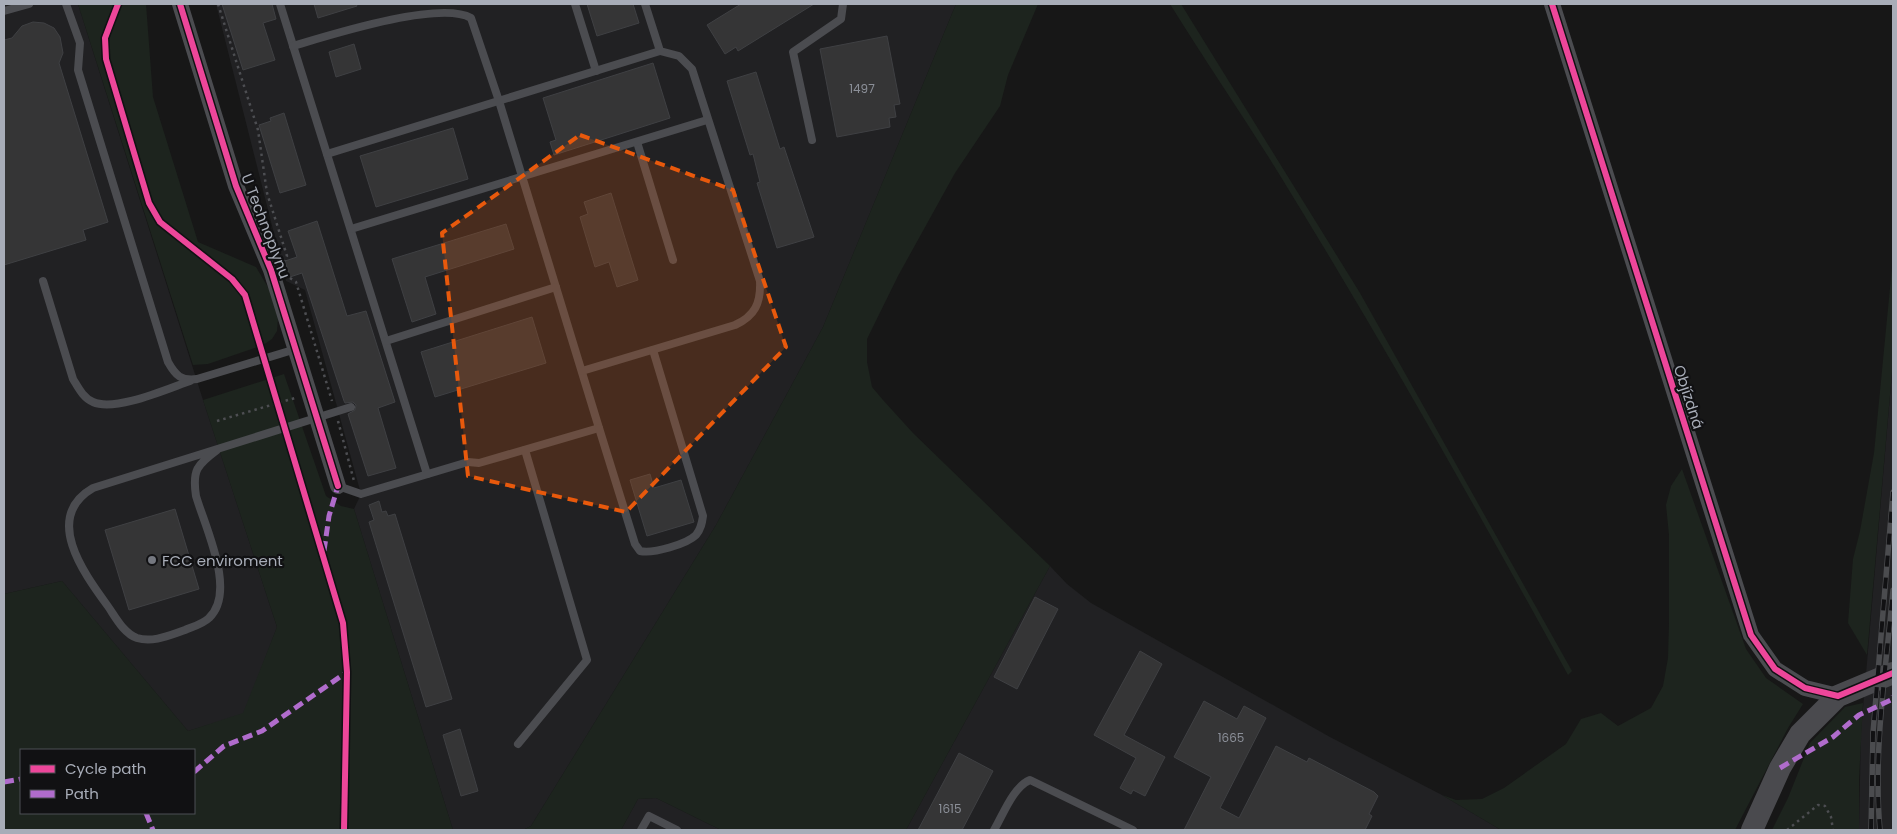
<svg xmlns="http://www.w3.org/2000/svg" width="1897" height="834" font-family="Poppins,sans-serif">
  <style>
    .built { fill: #212123 }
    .green { fill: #1d241e; fill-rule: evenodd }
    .building { fill: #353536; stroke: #3f4043 }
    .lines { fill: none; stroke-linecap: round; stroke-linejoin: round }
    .path { stroke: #4d4e52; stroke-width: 2.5; stroke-dasharray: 2.5 4; stroke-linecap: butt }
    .lane { stroke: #4b4c50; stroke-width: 8 }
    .street { stroke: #4b4c50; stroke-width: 16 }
    .secondary { stroke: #4a4a4e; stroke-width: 22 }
    .rail-casing { stroke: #4b4c4f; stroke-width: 5.5 }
    .rail { stroke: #111113; stroke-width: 4; stroke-dasharray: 11; stroke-linecap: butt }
    .quiet { stroke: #b06ccc; stroke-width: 5; stroke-dasharray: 10 5; stroke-linecap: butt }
    .cycleway-casing { stroke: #111113; stroke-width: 9 }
    .cycleway { stroke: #ed469a; stroke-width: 6 }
    .marked { fill: #e8590c; fill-opacity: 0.2; stroke: #e8590c; stroke-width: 4; stroke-dasharray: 10 6; stroke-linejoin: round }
    .poi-dot { fill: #757880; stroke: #111113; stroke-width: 2 }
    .labels { text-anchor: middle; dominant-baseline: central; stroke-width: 4.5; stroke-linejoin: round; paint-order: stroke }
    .number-label { font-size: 12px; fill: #8b8f98 }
    .street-label { font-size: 15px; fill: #a8adb8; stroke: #111113 }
    .poi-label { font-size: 15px; fill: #a8adb8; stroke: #111113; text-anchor: start }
  </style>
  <rect width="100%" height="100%" fill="#171717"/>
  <!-- built -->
  <g class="built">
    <polygon points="4,4 78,4 203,400 277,627 244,714 188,731 62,581 4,594"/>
    <polygon points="216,4 956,4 823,327 716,525 531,826 523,830 453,830 354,509 361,494 305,290 286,281"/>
    <polygon points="1893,361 1892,830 1859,830 1861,732"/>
    <polygon points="1050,566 1067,584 1091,603 1330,737 1442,795 1501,830 906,830"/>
    <polygon points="656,798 721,830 621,830 638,799"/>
  </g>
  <!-- green -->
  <g class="green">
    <polygon points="78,4 146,4 153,97 198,242 256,267 269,289 278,318 277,331 272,339 263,345 208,364 193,365"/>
    <polygon points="956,4 1038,4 1008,75 1000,106 955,173 898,276 867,339 867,362 872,387 883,400 913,433 1050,566 906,830 721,830 656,798 638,799 621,830 523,830 531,826 716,525 823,327"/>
    <path d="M1170,4h11l179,289 212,378 -4,4c-94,-171 -190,-341 -292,-506 -35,-56 -72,-110 -106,-165z"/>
    <polygon points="1893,257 1893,361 1867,655 1848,623 1853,559 1860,531 1874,453"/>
    <path d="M284,374l42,122 15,10 13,3 99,321h-449v-236l58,-13 126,150 55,-18 34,-86 -74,-227zM21,750h173v63h-173z"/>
    <polygon points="1682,469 1746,649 1766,678 1803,704 1788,728 1735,830 1501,830 1442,795 1456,800 1482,799 1504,788 1566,744 1581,719 1601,713 1618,726 1651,708 1663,686 1668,658 1669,623 1669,535 1666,505 1671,486"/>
    <polygon points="1863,703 1859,780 1859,830 1772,830 1788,798 1810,743 1845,707"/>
    <polygon points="1893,726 1893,830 1892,830 1891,779"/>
  </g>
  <!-- building -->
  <g class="building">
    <polygon points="222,4 272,4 276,19 263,23 275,60 243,70"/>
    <polygon points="314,4 356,4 357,6 318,18"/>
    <polygon points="587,4 633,4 639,23 597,36"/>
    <polygon points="741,4 814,4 738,51 736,47 725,54 707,25"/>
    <polygon points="33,22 44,23 54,28 60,37 63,53 59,63 108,222 83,230 86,240 4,265 4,40 12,38 22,26"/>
    <polygon points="887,36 900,104 894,105 896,117 889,118 890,127 837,137 820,49"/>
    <polygon points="354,44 361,69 336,77 329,52"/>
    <polygon points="653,63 670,118 554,155 550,142 556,140 543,98"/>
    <polygon points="756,72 780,149 784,147 814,237 777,248 757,183 760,182 753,154 750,155 727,81"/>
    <polygon points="284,113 306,185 280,193 259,125 271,121 270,118"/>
    <polygon points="453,128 468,179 376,207 360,156"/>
    <polygon points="611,193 638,280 617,287 609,262 595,267 580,217 588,214 584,202"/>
    <polygon points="317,221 347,316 366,311 395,402 378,408 396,468 368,476 348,414 355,410 356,405 353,402 345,403 344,401 302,273 290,277 285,261 297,257 288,231"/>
    <polygon points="506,224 514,249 425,277 436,314 412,322 392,259"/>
    <polygon points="532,317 546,363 435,397 421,352"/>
    <polygon points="650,474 654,488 681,480 694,522 647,536 630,480"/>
    <polygon points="379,501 382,512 386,511 388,516 395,514 452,699 426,707 369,522 374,520 369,505"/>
    <polygon points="175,509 199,589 129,610 105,530"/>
    <polygon points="1035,597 1058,609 1017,689 994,677"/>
    <polygon points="1140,651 1162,664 1124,735 1165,757 1145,796 1133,790 1131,794 1120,788 1136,758 1094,735"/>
    <polygon points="1204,701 1237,719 1244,706 1266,718 1220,808 1239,818 1276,746 1307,762 1309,758 1374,792 1378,796 1369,814 1372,816 1365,830 1184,830 1211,777 1174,757"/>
    <polygon points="460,729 478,791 461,796 443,735"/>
    <polygon points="959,753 993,771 962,830 918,830"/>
  </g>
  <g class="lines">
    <!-- path -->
    <g class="path">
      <polyline points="218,4 258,130 267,193 287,256 284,261"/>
      <polyline points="290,278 296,282 332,401"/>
      <polyline points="217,421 295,398"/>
      <polyline points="338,421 354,481"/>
      <polyline points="1787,830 1818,805 1825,806 1831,817 1833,830"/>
    </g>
    <!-- lane -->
    <g class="lane">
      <path d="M66,4l14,39 -2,27 90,292c8,14 13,19 29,17l99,-30"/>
      <polyline points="280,4 427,474"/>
      <polyline points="575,4 596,71"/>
      <polyline points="4,11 29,4"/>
      <path d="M293,46c37,-11 147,-46 178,-28l28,83 100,327 -120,35 -11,-1 -107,32 -23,-8"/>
      <polyline points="812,140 793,52 841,19 843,4"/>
      <polyline points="637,142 673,260"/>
      <polyline points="327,154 660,51"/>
      <polyline points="351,229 707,120"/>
      <path d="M43,281l30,98c5,8 10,19 20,23 22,10 74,-13 97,-21"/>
      <polyline points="386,341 556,287"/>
      <path d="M582,371l153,-46c20,-9 26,-22 25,-44l-68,-212 -13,-13 -19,-5 -15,-47"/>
      <path d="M599,428l36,116 5,7c13,3 47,-7 56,-16 5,-6 6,-12 7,-19l-50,-166"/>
      <path d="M217,450c-20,15 -25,20 -21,46 9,31 41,96 13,122 -6,6 -17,9 -24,12 -15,5 -32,13 -48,8 -14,-5 -22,-22 -30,-33 -24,-33 -64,-88 -14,-117l258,-81"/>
      <polyline points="518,744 587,660 525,450"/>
      <polyline points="641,830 649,816 677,830"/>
      <path d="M994,830c9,-15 19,-43 36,-50l103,50"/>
    </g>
    <!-- street -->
    <g class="street">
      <polyline points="180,4 236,186 271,270 338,486"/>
      <polyline points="1552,4 1751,635 1775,669 1805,688 1838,696"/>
    </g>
    <!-- secondary -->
    <polyline class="secondary" points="1752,830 1780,768 1800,734 1838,696 1893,673"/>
    <!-- rail casing -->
    <g class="rail-casing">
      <g id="rail">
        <polyline points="1871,830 1873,733 1893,492"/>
        <path d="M1880,830c-7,-79 6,-161 13,-240"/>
      </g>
    </g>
    <!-- rail -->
    <use href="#rail" class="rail"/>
    <!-- quiet -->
    <g class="quiet">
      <polyline points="324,551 329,516 338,486"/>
      <polyline points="1780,768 1833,737 1859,715 1891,700 1893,696"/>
      <polyline points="194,772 224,746 262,731 347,672"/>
      <polyline points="4,782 21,779"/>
      <polyline points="146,813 153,830"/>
    </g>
    <!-- cycleway casing -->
    <g class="cycleway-casing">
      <g id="cycleway">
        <polyline points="118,4 105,38 106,59 149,203 160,222 232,279 245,295 343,623 347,672 344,830"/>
        <polyline points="180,4 236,186 271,270 338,486"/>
        <polyline points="1552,4 1751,635 1775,669 1805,688 1838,696 1893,673"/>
      </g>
    </g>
    <!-- cycleway -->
    <use href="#cycleway" class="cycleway"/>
  </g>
  <!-- marked area -->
  <path class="marked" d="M580,135l153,55 53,157 -160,165 -158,-36 -26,-243z"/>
  <!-- markers -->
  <circle class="poi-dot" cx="152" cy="560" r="5"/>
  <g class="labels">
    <!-- number labels -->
    <g class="number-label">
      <text x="862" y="88">1497</text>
      <text x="1231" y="737">1665</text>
      <text x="950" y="808">1615</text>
    </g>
    <!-- street labels -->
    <g class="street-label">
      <text transform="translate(266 226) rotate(69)">U Technoplynu</text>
      <text transform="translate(1689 397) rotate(72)">Objízdná</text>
    </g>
    <!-- poi labels -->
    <g class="poi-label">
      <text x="162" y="560">FCC enviroment</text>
    </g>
  </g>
  <!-- border -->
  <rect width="1897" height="834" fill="none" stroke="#a8adb8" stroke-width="10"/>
  <!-- legend -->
  <rect x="20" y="749" width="175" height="65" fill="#111113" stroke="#4d4f55"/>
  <rect x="30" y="765" width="25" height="8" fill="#ed469a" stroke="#4d4f55"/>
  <text x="65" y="774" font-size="15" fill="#a8adb8">Cycle path</text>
  <rect x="30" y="790" width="25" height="8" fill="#b06ccc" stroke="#4d4f55"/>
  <text x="65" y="799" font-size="15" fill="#a8adb8">Path</text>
</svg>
